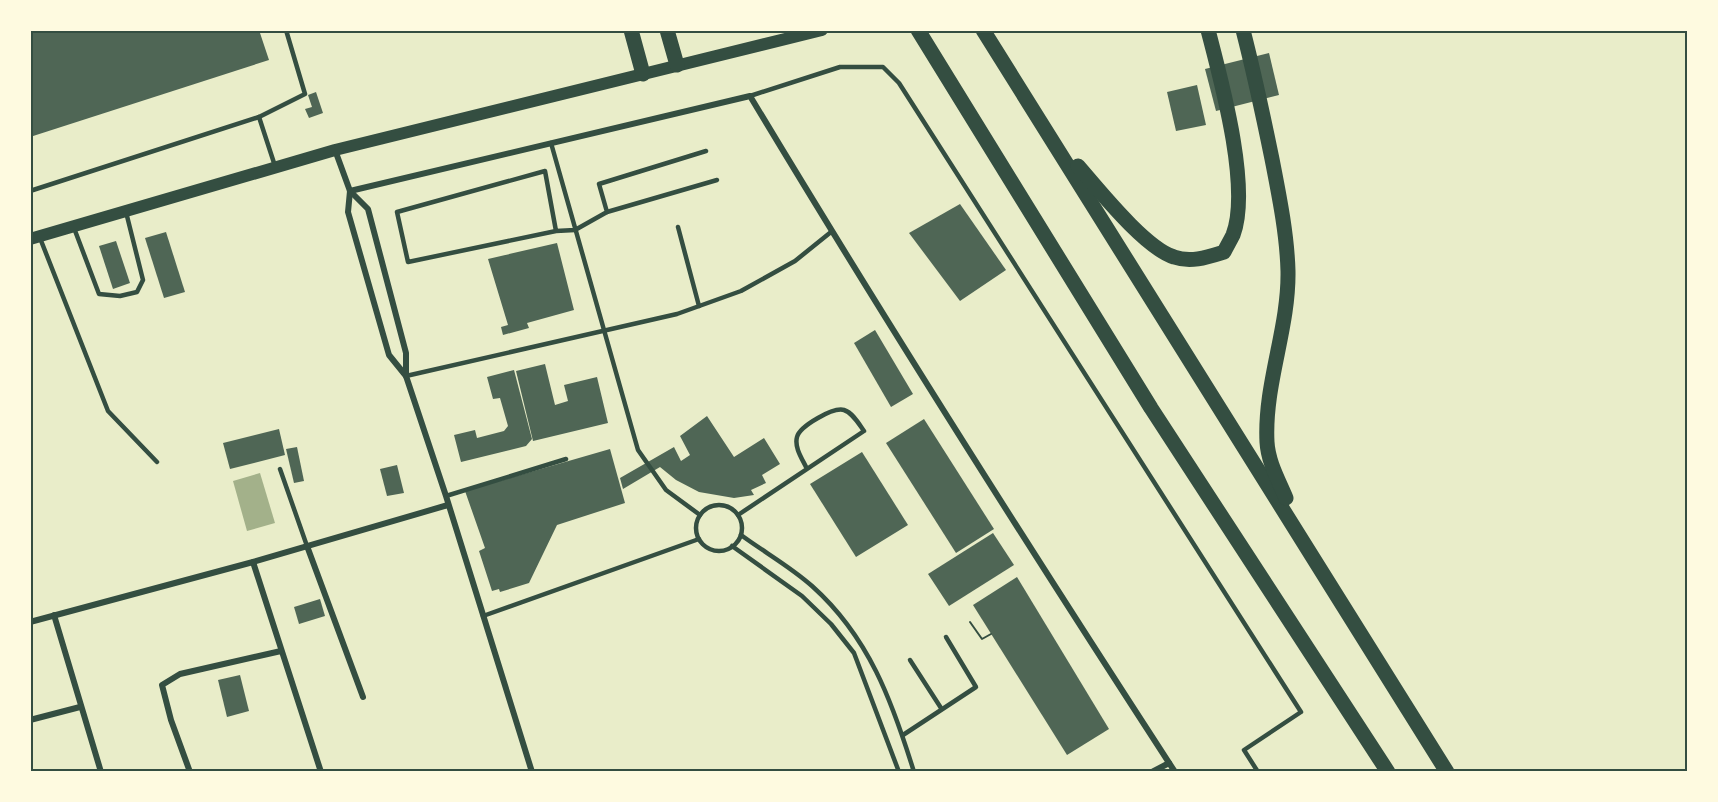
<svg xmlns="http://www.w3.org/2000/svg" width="1718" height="802" font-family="Helvetica,sans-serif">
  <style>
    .water { fill: #a3b18a }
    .building { fill: #4f6655 }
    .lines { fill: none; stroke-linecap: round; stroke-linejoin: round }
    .path { stroke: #344e41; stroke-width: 2 }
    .service { stroke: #344e41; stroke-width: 4.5 }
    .minor { stroke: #344e41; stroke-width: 6 }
    .secondary { stroke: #344e41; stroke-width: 12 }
    .motorway { stroke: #344e41; stroke-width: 15 }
    .neatline { fill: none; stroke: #344e41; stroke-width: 2 }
  </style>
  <rect width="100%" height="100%" fill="#e9edc9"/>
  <!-- water -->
  <polygon class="water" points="260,473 275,523 247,531 233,481"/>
  <!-- building -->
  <g class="building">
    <polygon points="30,30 259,30 269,60 30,137"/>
    <polygon points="1269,53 1279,95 1216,111 1205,69"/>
    <polygon points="1197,85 1206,125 1176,131 1167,92"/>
    <polygon points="316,92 323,113 309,118 305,109 312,107 308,95"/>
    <polygon points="960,204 1006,270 960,301 909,233"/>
    <polygon points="166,232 185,292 164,298 145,238"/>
    <polygon points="116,241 130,283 113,289 99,246"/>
    <polygon points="557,243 574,310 527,323 529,328 503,335 501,327 508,325 488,259"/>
    <polygon points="875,330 913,394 891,407 854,343"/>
    <polygon points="545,364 555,405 568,401 564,385 597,377 608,423 533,441 516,371"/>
    <polygon points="514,370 532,439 526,446 461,462 454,435 475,430 477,438 504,431 508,426 500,398 493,399 487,377"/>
    <polygon points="707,416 734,457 764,438 780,464 762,475 766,483 751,490 754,495 734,498 699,492 676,480 660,467 623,489 620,478 674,447 681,461 690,455 680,436"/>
    <polygon points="924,419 994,529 956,553 886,443"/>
    <polygon points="279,429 285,455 230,469 223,443"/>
    <polygon points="297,447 304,481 294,483 286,449"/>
    <polygon points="610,449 625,503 557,525 529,583 500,592 499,589 492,591 479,551 485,548 465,491"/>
    <polygon points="862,452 908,525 856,557 810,484"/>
    <polygon points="397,465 404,493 387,496 380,469"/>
    <polygon points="993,533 1014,565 949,606 928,574"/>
    <polygon points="1017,577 1109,729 1067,755 973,605"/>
    <polygon points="320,599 325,616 299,624 294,607"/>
    <polygon points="240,675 249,711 227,717 218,680"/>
  </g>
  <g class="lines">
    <!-- path -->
    <polyline class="path" points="970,622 982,639 991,634"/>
    <!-- service -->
    <g class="service">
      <polyline points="750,96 840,67 883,67 899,83 1301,712 1244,750 1258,772"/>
      <polyline points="259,117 275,166"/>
      <polyline points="551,143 638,450 666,490 700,515"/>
      <polyline points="30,191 259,117 305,94 286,30"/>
      <polyline points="607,212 717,180"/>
      <polyline points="678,227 699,306"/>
      <polyline points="74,228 99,294 120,296 137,292 143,280 126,212"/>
      <polyline points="556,231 545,171 397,212 408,262 556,231 575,230 607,212 599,184 706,151"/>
      <polyline points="40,238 108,411 157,462"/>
      <polyline points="406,376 677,314 741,291 795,261 831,232"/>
      <polyline points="280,469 307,546"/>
      <polyline points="446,496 566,459"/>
      <circle cx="719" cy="528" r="23"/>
      <path d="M738,515l126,-84c-5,-7 -11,-18 -20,-21 -11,-3 -44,16 -47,27 -3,11 6,23 10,32"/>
      <path d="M741,535c23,17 50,32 71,51 57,51 80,115 102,186"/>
      <polyline points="732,546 802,596 831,624 854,653 899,772"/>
      <polyline points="483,616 699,539"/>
      <polyline points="910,660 941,708"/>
      <polyline points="903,735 976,687 946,637"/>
    </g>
    <!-- minor -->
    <g class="minor">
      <polyline points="335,150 350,191 348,212 389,355 406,376 446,496 532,772"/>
      <path d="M350,191l400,-95c137,228 280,453 425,676"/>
      <polyline points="350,191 368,209 406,353 406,376"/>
      <polyline points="307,546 363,697"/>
      <polyline points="253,562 321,772"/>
      <polyline points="54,615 101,772"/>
      <polyline points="30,622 253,562 448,505"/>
      <polyline points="30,720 80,707"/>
      <polyline points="190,772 171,720 162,685 180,674 281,651"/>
      <polyline points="1152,772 1169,763"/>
    </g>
    <!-- secondary -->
    <polyline class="secondary" points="30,239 335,150 822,30"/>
    <!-- motorway -->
    <g class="motorway">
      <polyline points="631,30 643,74"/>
      <polyline points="667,30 677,65"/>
      <polyline points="918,30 1151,408 1388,772"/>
      <polyline points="983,30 1447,772"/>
      <path d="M1243,30c11,43 20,85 29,129 7,36 15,75 16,112 1,58 -24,113 -21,171 1,20 12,39 19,56"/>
      <path d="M1078,166c21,24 67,82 96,91 17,6 34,0 50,-5 3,-6 6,-11 9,-17 18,-47 -12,-155 -25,-205"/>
    </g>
  </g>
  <!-- border -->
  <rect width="1718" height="802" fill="none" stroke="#fefae0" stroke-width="63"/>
  <rect x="32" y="32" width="1654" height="738" class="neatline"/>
</svg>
